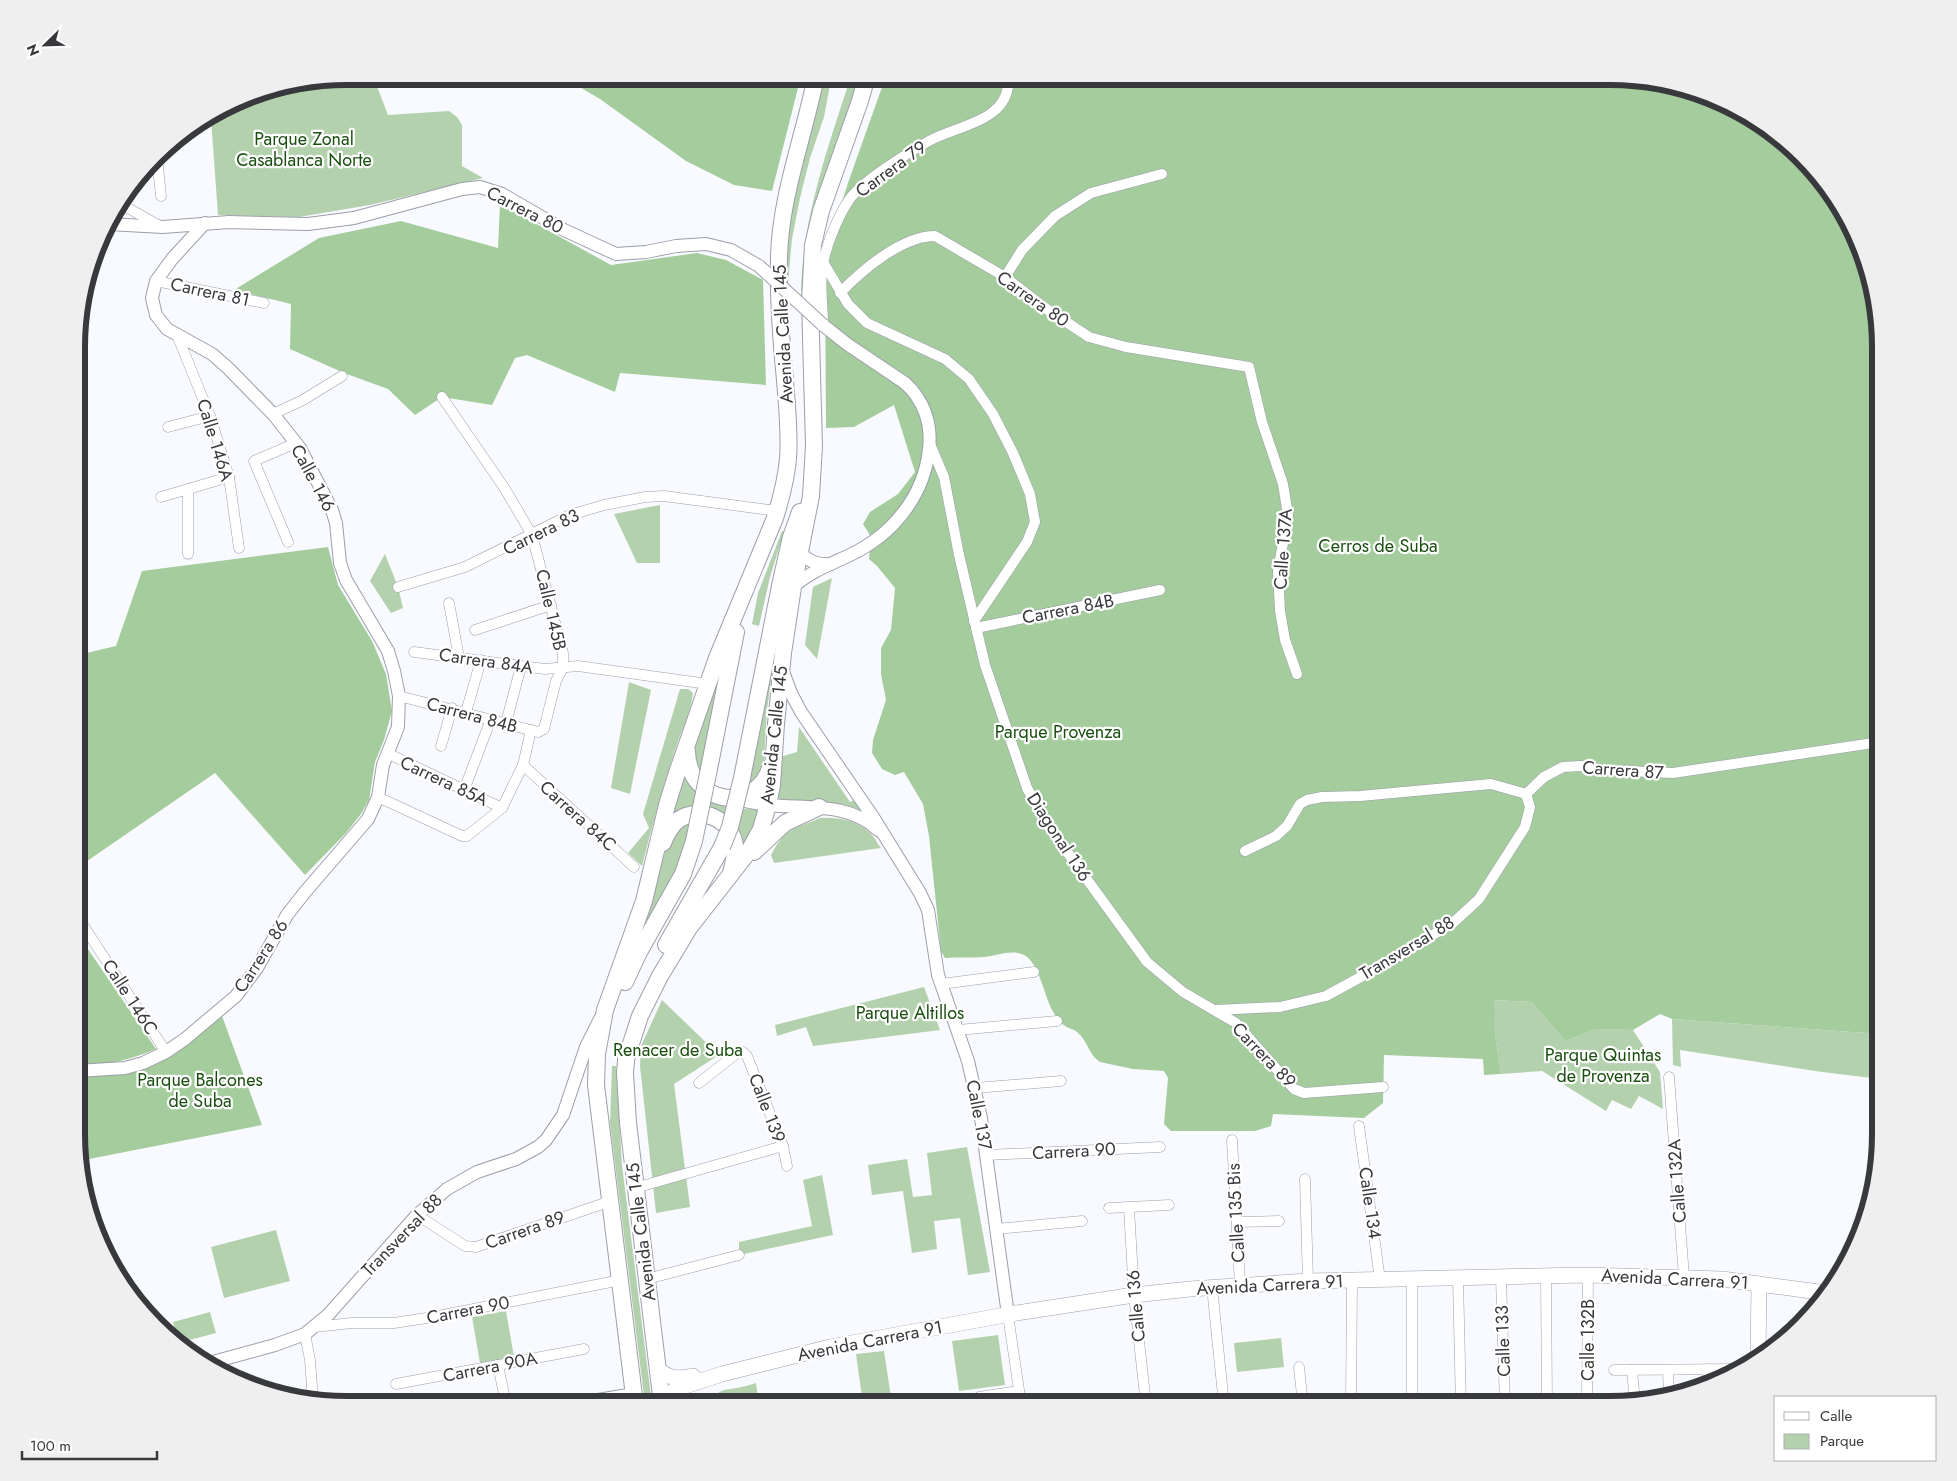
<svg xmlns="http://www.w3.org/2000/svg" width="1957" height="1481" font-family="Jost,sans-serif">
  <style>
    .green { fill: #b3d1ad }
    .forest { fill: #a4cc9d }
    .lines { fill: none; stroke-linecap: round; stroke-linejoin: round }
    .minor-casing { stroke: #9c9ea9; stroke-width: 11 }
    .tertiary-casing { stroke: #9c9ea9; stroke-width: 14 }
    .secondary-casing { stroke: #9c9ea9; stroke-width: 16 }
    .primary-casing { stroke: #9c9ea9; stroke-width: 18 }
    .minor { stroke: #fff; stroke-width: 10 }
    .tertiary { stroke: #fff; stroke-width: 12 }
    .secondary { stroke: #fff; stroke-width: 15 }
    .primary { stroke: #fff; stroke-width: 16 }
    .tertiary-bridge-casing { stroke: #9c9ea9; stroke-width: 14; stroke-linecap: butt }
    .primary-bridge-casing { stroke: #9c9ea9; stroke-width: 18; stroke-linecap: butt }
    .tertiary-bridge { stroke: #fff; stroke-width: 12 }
    .primary-bridge { stroke: #fff; stroke-width: 16 }
    .labels { text-anchor: middle; dominant-baseline: central; stroke-width: 4.5; stroke-linejoin: round; paint-order: stroke }
    .park-label { font-size: 18px; fill: #1a4f10; stroke: #fff }
    .street-label { font-size: 18px; fill: #38393d; stroke: #fff }
    .rim { fill: none; stroke: #38393d; stroke-width: 6 }
  </style>
  <rect width="100%" height="100%" fill="#f9faff"/>
  <!-- green -->
  <g class="green">
    <polygon points="347,76 373,76 388,115 449,111 457,117 462,125 462,166 483,178 370,205 299,217 218,215 211,119 260,91"/>
    <polygon points="823,76 831,76 831,80 824,117 810,158 800,198 792,239 788,283 783,278 793,199"/>
    <path d="M851,76h11l-59,217 -2,-2c2,-75 27,-144 50,-215z"/>
    <polygon points="660,505 660,563 637,563 614,514"/>
    <polygon points="782,531 784,532 770,577 759,626 752,624 758,593"/>
    <polygon points="385,554 398,587 403,608 391,613 370,581"/>
    <polygon points="832,578 817,659 805,645 813,587"/>
    <polygon points="785,581 767,710 764,761 761,774 744,791"/>
    <polygon points="728,647 701,781 693,756 698,736"/>
    <polygon points="629,682 651,690 630,794 611,788"/>
    <path d="M680,689h8l5,4c-2,19 -11,36 -17,54 -13,39 -24,79 -34,119l-14,-13 21,-25 -6,-14z"/>
    <polygon points="799,727 850,802 857,799 869,815 781,801 779,798 780,757 797,752"/>
    <polygon points="684,765 707,801 731,808 761,810 743,853 728,820 669,818"/>
    <path d="M820,818c17,-1 36,2 49,14 5,4 8,11 12,16l-107,15 -3,-8c14,-27 23,-26 49,-37z"/>
    <polygon points="692,819 685,855 635,949 668,843 674,832"/>
    <polygon points="924,987 940,1030 813,1046 806,1027 777,1036 775,1025"/>
    <polygon points="662,1000 719,1055 674,1084 690,1207 656,1213 640,1066 641,1046"/>
    <polygon points="1493,1000 1532,1002 1565,1041 1597,1029 1633,1030 1660,1072 1663,1109 1639,1096 1631,1109 1612,1100 1606,1111 1542,1071 1501,1074 1495,1034"/>
    <polygon points="1672,1019 1880,1034 1880,1079 1822,1072 1680,1050 1681,1067 1673,1065"/>
    <polygon points="612,1066 616,1066 622,1165 652,1404 645,1404 610,1123"/>
    <polygon points="967,1147 990,1272 968,1275 960,1218 934,1221 937,1249 912,1253 903,1191 872,1195 868,1165 907,1159 913,1197 932,1195 927,1153"/>
    <polygon points="822,1175 833,1235 739,1255 739,1242 812,1226 803,1180"/>
    <polygon points="276,1230 290,1281 224,1298 211,1247"/>
    <polygon points="506,1311 514,1357 480,1363 472,1317"/>
    <polygon points="210,1312 216,1333 178,1343 173,1322"/>
    <polygon points="998,1335 1005,1385 959,1391 952,1341"/>
    <polygon points="1281,1338 1284,1367 1237,1372 1234,1343"/>
    <polygon points="884,1351 892,1404 863,1404 856,1354"/>
    <path d="M756,1383l3,21h-41c-6,-15 8,-14 19,-16 6,-1 13,-3 19,-5z"/>
  </g>
  <!-- forest -->
  <g class="forest">
    <polygon points="561,76 801,76 772,191 734,185 686,161 600,99"/>
    <path d="M886,76l741,1 86,20 75,46 65,85 19,49 9,70 -1,687 -208,-15 -12,-5 -27,16 -36,-1 -32,12 -33,-39 -38,-2 1,34 6,40 -17,1 -1,-16 -99,-4 -1,48 -19,15 -91,-4 -2,12 -16,5h-84l-7,-7 4,-46 -4,-7 -31,-2 -33,-7c-12,-8 -12,-21 -23,-30 -3,-3 -7,-3 -10,-5 -5,-2 -10,-9 -13,-14 -11,-16 -14,-57 -36,-60 -12,-2 -23,3 -34,4 -13,1 -26,0 -39,1l-4,-7 -12,-115 -6,-32 -19,-32 -9,3 -13,-6 -10,-16 1,-13 13,-40 -5,-26v-26l10,-18 4,-42 -18,-22 -8,-7 2,-22 -8,-13 7,-12 28,-18 17,-22 -21,-67 -40,22 -28,1 -1,-156 10,-49 14,-43z"/>
    <polygon points="500,204 611,265 697,253 726,260 763,280 766,385 620,373 615,392 527,355 515,358 492,405 442,397 415,415 388,389 344,373 290,349 291,304 234,290 319,238 401,221 498,248"/>
    <polygon points="328,547 338,585 372,641 386,674 392,711 384,740 375,762 369,800 361,814 346,833 305,875 215,773 77,868 78,655 116,646 142,571"/>
    <path d="M77,933l79,116c-30,12 -47,16 -79,16z"/>
    <polygon points="222,1016 262,1125 79,1161 77,1152 77,1077 141,1070 169,1055"/>
  </g>
  <g class="lines">
    <!-- minor casing -->
    <g class="minor-casing">
      <g id="minor">
        <polyline points="157,157 161,196"/>
        <polyline points="119,203 160,226"/>
        <polyline points="823,262 848,304 867,323 945,359 969,379 993,414 1013,453 1030,494 1035,522 1027,542 974,621"/>
        <polyline points="1005,277 1022,250 1055,216 1091,193 1162,174"/>
        <polyline points="156,281 264,303"/>
        <path d="M840,293c22,-23 62,-57 95,-57l70,41 40,31 44,29 37,10 123,20 13,55 21,62 5,31 -10,56 2,40 5,29 12,34"/>
        <path d="M823,325c0,-18 -3,-37 -1,-54 2,-21 15,-53 27,-71 13,-19 59,-47 80,-59 29,-16 83,-20 79,-64"/>
        <polyline points="177,335 210,416 229,477 239,548"/>
        <polyline points="273,414 303,400 342,376"/>
        <polyline points="168,427 210,416"/>
        <polyline points="930,444 944,477 959,555 985,665 1027,788 1046,823 1147,962 1183,992 1236,1023 1294,1089 1304,1093 1383,1087"/>
        <polyline points="188,489 188,554"/>
        <polyline points="161,497 229,477"/>
        <polyline points="288,542 254,461 296,443"/>
        <polyline points="398,587 465,567 570,515 604,505 645,497 664,496 777,511"/>
        <polyline points="449,603 459,658"/>
        <polyline points="976,628 1160,590"/>
        <polyline points="475,630 551,605"/>
        <polyline points="414,652 545,669 578,666 708,684"/>
        <polyline points="399,696 538,732 544,729 556,681 563,667 563,653 532,535 505,489 442,397"/>
        <polyline points="466,712 481,660"/>
        <polyline points="506,723 521,666"/>
        <polyline points="441,746 452,708"/>
        <polyline points="387,753 502,808"/>
        <polyline points="523,765 634,867"/>
        <polyline points="464,790 491,719"/>
        <polyline points="1526,794 1544,777 1563,767 1581,766 1603,770 1673,773 1880,742"/>
        <polyline points="378,797 462,836 467,836 502,808 523,765 531,730"/>
        <polyline points="1245,851 1276,836 1287,826 1300,804 1307,800 1322,797 1360,796 1491,784 1526,794"/>
        <polyline points="77,916 166,1052"/>
        <polyline points="941,984 1034,972"/>
        <polyline points="1215,1010 1280,1007 1326,996 1390,961 1454,922 1479,899 1525,827 1530,807 1526,794"/>
        <polyline points="958,1030 1057,1021"/>
        <polyline points="1669,1077 1684,1277"/>
        <polyline points="699,1083 737,1053 743,1052 747,1056 783,1146 787,1166"/>
        <polyline points="975,1088 1061,1081"/>
        <polyline points="1359,1126 1380,1280"/>
        <polyline points="1232,1140 1240,1285"/>
        <polyline points="987,1155 1160,1147"/>
        <polyline points="1305,1179 1308,1281"/>
        <polyline points="635,1188 783,1146"/>
        <polyline points="1109,1208 1169,1205"/>
        <polyline points="1129,1208 1134,1295 1146,1405"/>
        <polyline points="417,1215 465,1246 476,1247 611,1201"/>
        <polyline points="1237,1222 1279,1221"/>
        <polyline points="996,1229 1082,1221"/>
        <polyline points="1546,1276 1547,1405"/>
        <polyline points="1501,1278 1505,1405"/>
        <polyline points="647,1279 739,1255"/>
        <polyline points="1458,1279 1461,1405"/>
        <polyline points="1212,1287 1224,1405"/>
        <polyline points="1008,1315 1021,1404"/>
        <polyline points="314,1327 352,1323 394,1323 433,1317 621,1280"/>
        <polyline points="305,1334 310,1360 313,1400"/>
        <polyline points="498,1365 506,1404"/>
        <polyline points="1299,1367 1303,1405"/>
        <polyline points="1708,1369 1708,1384"/>
        <polyline points="1614,1370 1740,1369"/>
        <polyline points="1632,1370 1635,1402"/>
        <polyline points="1668,1370 1669,1397"/>
        <polyline points="396,1384 584,1349"/>
        <polyline points="979,1397 1019,1391"/>
        <polyline points="1351,1405 1352,1280"/>
        <polyline points="1412,1405 1412,1280"/>
        <polyline points="1587,1405 1588,1275"/>
      </g>
    </g>
    <!-- tertiary casing -->
    <g class="tertiary-casing">
      <g id="tertiary">
        <polyline points="108,224 163,227 229,222 308,224 354,218 462,189 480,187 502,194 564,230 616,254 646,252 676,246 706,244 731,250 759,266"/>
        <path d="M800,553c10,9 18,12 31,11"/>
        <path d="M793,587c16,-15 38,-23 57,-32 42,-20 74,-58 79,-106 3,-25 -5,-49 -24,-66l-58,-39 -24,-19"/>
        <polyline points="782,669 791,693 801,712 873,817 920,893 928,910 938,975 968,1061 981,1118 1008,1315"/>
        <path d="M734,799c12,2 23,5 35,6 37,4 80,-3 109,25"/>
        <polyline points="77,1071 125,1068 143,1063 166,1052 185,1039 236,996 257,968 287,915 305,892 368,819 378,797 383,765 398,727 399,696 394,671 388,651 346,580 340,563 336,523 332,510 300,448 273,414 228,368 212,354 167,329 156,315 152,298 156,281 172,259 205,223"/>
        <polyline points="209,1363 275,1345 305,1334 328,1315 417,1215 447,1189 477,1172 516,1159 538,1147 546,1140 563,1115 586,1047 600,1019"/>
        <polyline points="574,1404 634,1394"/>
      </g>
    </g>
    <!-- secondary casing -->
    <g class="secondary-casing">
      <g id="secondary">
        <polyline points="1758,1355 1759,1284"/>
        <path d="M658,1369c11,10 20,10 35,7"/>
        <polyline points="662,1400 676,1389 722,1374 830,1347 1016,1313 1134,1295 1190,1289 1308,1281 1588,1275 1722,1279 1826,1293"/>
      </g>
    </g>
    <!-- primary casing -->
    <g class="primary-casing">
      <g id="primary">
        <path d="M687,751c1,52 67,66 84,15"/>
        <polyline points="709,769 736,632"/>
        <polyline points="742,778 781,581 791,537 800,512"/>
        <path d="M663,843c3,-8 8,-17 15,-23 22,-15 54,-1 57,26 1,9 -2,18 -4,27"/>
        <polyline points="754,852 785,823 819,807"/>
        <polyline points="666,945 722,847"/>
        <polyline points="625,982 639,952 683,874 694,841"/>
        <polyline points="627,1049 625,1073 628,1123 662,1404"/>
        <polyline points="626,1059 640,1016 660,976 689,928 749,851 761,829 768,805 772,785 776,724 783,653 793,587 811,496 814,446 810,301 813,245 821,211 860,101 867,76"/>
        <path d="M635,1404l-39,-319 1,-31 8,-44 39,-109 23,-96 10,-32 40,-115 58,-140c6,-19 11,-38 13,-59 2,-26 -1,-53 -3,-79 -4,-40 -7,-81 -6,-122 1,-61 25,-121 37,-182"/>
      </g>
    </g>
    <!-- minor -->
    <use href="#minor" class="minor"/>
    <!-- tertiary -->
    <use href="#tertiary" class="tertiary"/>
    <!-- secondary -->
    <use href="#secondary" class="secondary"/>
    <!-- primary -->
    <use href="#primary" class="primary"/>
    <!-- tertiary-bridge casing -->
    <g class="tertiary-bridge-casing">
      <polyline id="tertiary-bridge" points="759,266 823,325"/>
    </g>
    <!-- primary-bridge casing -->
    <g class="primary-bridge-casing">
      <g id="primary-bridge">
        <polyline points="694,841 709,769"/>
        <polyline points="722,847 730,827 742,778"/>
      </g>
    </g>
    <!-- tertiary-bridge -->
    <use href="#tertiary-bridge" class="tertiary-bridge"/>
    <!-- primary-bridge -->
    <use href="#primary-bridge" class="primary-bridge"/>
  </g>
  <g class="labels">
    <!-- park labels -->
    <g class="park-label">
      <text x="304" y="139">Parque Zonal<tspan x="304" dy="21">Casablanca Norte</tspan></text>
      <text x="1378" y="546">Cerros de Suba</text>
      <text x="1058" y="732">Parque Provenza</text>
      <text x="910" y="1013">Parque Altillos</text>
      <text x="678" y="1050">Renacer de Suba</text>
      <text x="1603" y="1055">Parque Quintas<tspan x="1603" dy="21">de Provenza</tspan></text>
      <text x="200" y="1080">Parque Balcones<tspan x="200" dy="21">de Suba</tspan></text>
    </g>
    <!-- street labels -->
    <g class="street-label">
      <text transform="translate(891 169) rotate(-36)">Carrera 79</text>
      <text transform="translate(525 210) rotate(27)">Carrera 80</text>
      <text transform="translate(210 292) rotate(12)">Carrera 81</text>
      <text transform="translate(1033 299) rotate(35)">Carrera 80</text>
      <text transform="translate(783 334) rotate(-93)">Avenida Calle 145</text>
      <text transform="translate(215 440) rotate(73)">Calle 146A</text>
      <text transform="translate(313 478) rotate(62)">Calle 146</text>
      <text transform="translate(541 532) rotate(-26)">Carrera 83</text>
      <text transform="translate(1283 549) rotate(-86)">Calle 137A</text>
      <text transform="translate(1068 609) rotate(-11)">Carrera 84B</text>
      <text transform="translate(551 610) rotate(77)">Calle 145B</text>
      <text transform="translate(486 661) rotate(8)">Carrera 84A</text>
      <text transform="translate(472 715) rotate(15)">Carrera 84B</text>
      <text transform="translate(774 735) rotate(-84)">Avenida Calle 145</text>
      <text transform="translate(1623 770) rotate(4)">Carrera 87</text>
      <text transform="translate(444 781) rotate(25)">Carrera 85A</text>
      <text transform="translate(578 816) rotate(42)">Carrera 84C</text>
      <text transform="translate(1059 837) rotate(57)">Diagonal 136</text>
      <text transform="translate(1407 948) rotate(-31)">Transversal 88</text>
      <text transform="translate(261 956) rotate(-57)">Carrera 86</text>
      <text transform="translate(130 997) rotate(57)">Calle 146C</text>
      <text transform="translate(1264 1055) rotate(46)">Carrera 89</text>
      <text transform="translate(767 1108) rotate(69)">Calle 139</text>
      <text transform="translate(979 1115) rotate(79)">Calle 137</text>
      <text transform="translate(1074 1151) rotate(-3)">Carrera 90</text>
      <text transform="translate(1677 1181) rotate(-94)">Calle 132A</text>
      <text transform="translate(1370 1203) rotate(82)">Calle 134</text>
      <text transform="translate(1236 1213) rotate(-93)">Calle 135 Bis</text>
      <text transform="translate(525 1230) rotate(-19)">Carrera 89</text>
      <text transform="translate(641 1232) rotate(-97)">Avenida Calle 145</text>
      <text transform="translate(402 1235) rotate(-46)">Transversal 88</text>
      <text transform="translate(1675 1279) rotate(3)">Avenida Carrera 91</text>
      <text transform="translate(1270 1285) rotate(-3)">Avenida Carrera 91</text>
      <text transform="translate(1136 1306) rotate(-95)">Calle 136</text>
      <text transform="translate(468 1310) rotate(-11)">Carrera 90</text>
      <text transform="translate(1588 1340) rotate(-90)">Calle 132B</text>
      <text transform="translate(870 1341) rotate(-11)">Avenida Carrera 91</text>
      <text transform="translate(1503 1341) rotate(-92)">Calle 133</text>
      <text transform="translate(490 1367) rotate(-11)">Carrera 90A</text>
    </g>
  </g>
  <!-- crop -->
  <path d="M0 0H1957V1481H0ZM347 85H1610A262 262 0 0 1 1872 347V1134A262 262 0 0 1 1610 1396H347A262 262 0 0 1 85 1134V347A262 262 0 0 1 347 85Z" fill="#efefef" fill-rule="evenodd"/>
  <path class="rim" d="M347 85H1610A262 262 0 0 1 1872 347V1134A262 262 0 0 1 1610 1396H347A262 262 0 0 1 85 1134V347A262 262 0 0 1 347 85Z"/>
  <!-- legend -->
  <rect x="1774" y="1396" width="162" height="65" fill="#ffffff" stroke="#afb0b1"/>
  <rect x="1784" y="1412" width="25" height="8" fill="#ffffff" stroke="#afb0b1"/>
  <text x="1820" y="1421" font-size="15" fill="#38393d">Calle</text>
  <rect x="1784" y="1434" width="25" height="15" fill="#b3d1ad" stroke="#afb0b1"/>
  <text x="1820" y="1446" font-size="15" fill="#38393d">Parque</text>
  <!-- north arrow -->
  <g transform="translate(45 45) rotate(247)" stroke="#ffffff" stroke-width="4" paint-order="stroke">
  <path d="M0-4L9 19L0 12L-9 19Z" fill="#38393d"/>
  <text y="-8" font-size="14" font-weight="bold" text-anchor="middle" fill="#38393d">N</text>
  </g>
  <!-- scale -->
  <path d="M22 1451v8h135v-8" fill="none" stroke="#38393d" stroke-width="2.5"/>
  <text x="30" y="1451" font-size="15" fill="#38393d" stroke="#ffffff" stroke-width="4" paint-order="stroke">100 m</text>
</svg>
